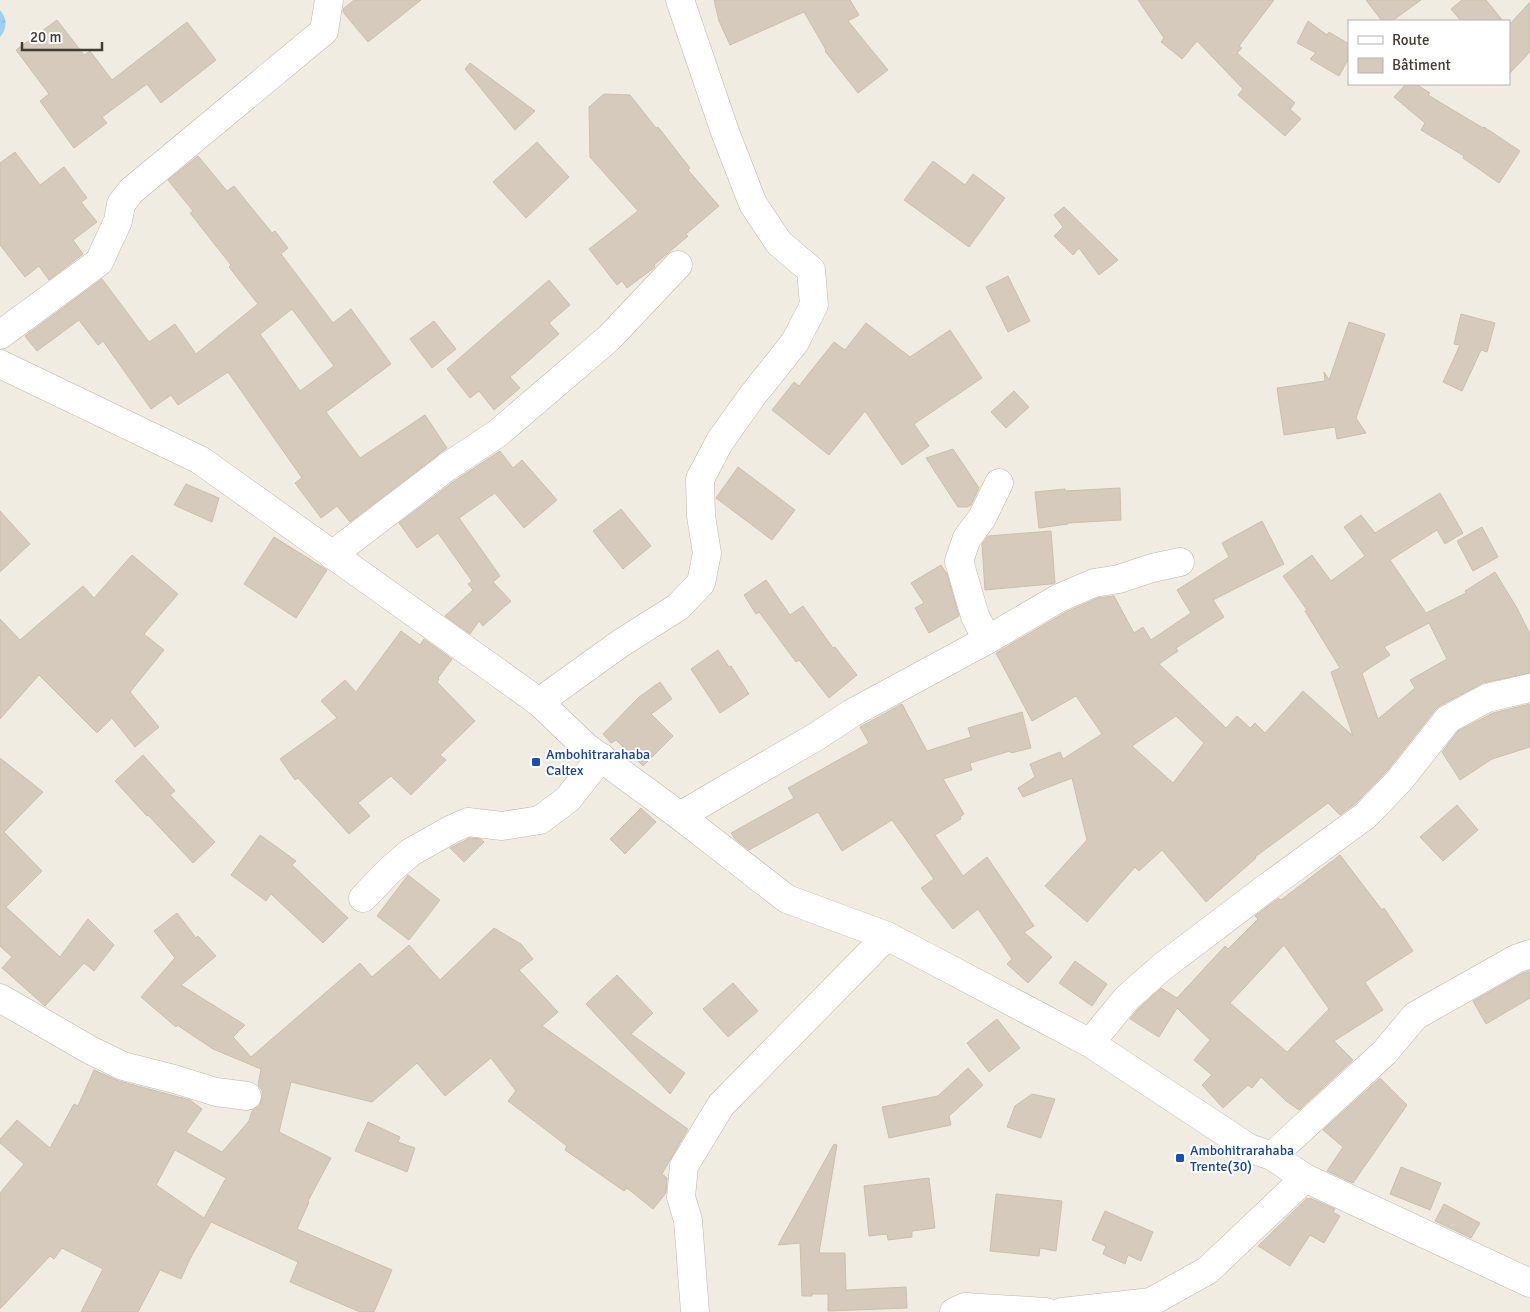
<svg xmlns="http://www.w3.org/2000/svg" width="1530" height="1312" font-family="Signika,sans-serif">
  <style>
    .water { fill: url(#water-ripples) }
    .building { fill: #d5cabb; stroke: #cdbfab; fill-rule: evenodd }
    .lines { fill: none; stroke-linecap: round; stroke-linejoin: round }
    .minor-casing { stroke: #bfb6a8; stroke-width: 29 }
    .minor { stroke: #fff; stroke-width: 28 }
    .transit-dot { fill: #1a4fb4; stroke: #fff; stroke-width: 2 }
    .labels { text-anchor: middle; dominant-baseline: central; stroke-width: 4; stroke-linejoin: round; paint-order: stroke }
    .transit-label { font-size: 14px; fill: #164399; stroke: #fff; text-anchor: start }
  </style>
  <defs>
    <pattern id="water-ripples" width="26" height="14" patternUnits="userSpaceOnUse" patternTransform="scale(1.25)"><rect width="26" height="14" fill="#9ed1ef"/><path d="M2 4q2-2 4 0t4 0M15 11q2-2 4 0t4 0" fill="none" stroke="#89b4cd"/></pattern>
  </defs>
  <rect width="100%" height="100%" fill="#f1ece2"/>
  <!-- water -->
  <path class="water" d="M0,10c8,9 7,19 0,27z"/>
  <!-- building -->
  <g class="building">
    <polygon points="354,0 421,0 368,42 343,12 343,9"/>
    <polygon points="714,0 850,0 859,15 848,21 888,70 858,93 825,51 826,50 804,12 730,45 719,21"/>
    <polygon points="1138,0 1274,0 1239,46 1242,48 1237,53 1295,103 1290,109 1301,119 1285,136 1238,95 1243,89 1197,41 1182,59 1161,42 1164,38"/>
    <polygon points="1366,0 1421,0 1392,21 1382,21"/>
    <polygon points="1462,0 1486,0 1503,21 1461,21 1451,9"/>
    <polygon points="1530,2 1530,52 1509,74 1509,25"/>
    <polygon points="57,20 84,55 90,51 112,80 187,22 216,60 161,103 147,84 102,117 107,123 74,148 40,101 49,94 16,50"/>
    <polygon points="1308,21 1327,35 1329,32 1349,44 1349,58 1339,76 1310,59 1316,53 1297,43"/>
    <polygon points="470,63 535,111 515,130 465,69"/>
    <polygon points="1406,84 1416,84 1430,93 1428,95 1483,128 1484,127 1520,151 1499,183 1463,158 1464,156 1421,130 1425,123 1394,97"/>
    <polygon points="604,94 630,95 656,128 658,127 690,168 688,170 719,206 686,234 688,236 654,265 655,267 627,288 622,281 617,285 589,249 638,211 590,157 589,107"/>
    <polygon points="537,142 569,177 526,218 493,182"/>
    <polygon points="15,152 40,185 64,167 87,198 81,202 97,222 73,240 83,254 49,280 39,266 25,277 0,245 0,163"/>
    <path d="M198,156l29,35 7,-5 38,47 3,-2 13,17 -7,6 52,69 18,-14 40,55 -65,48 34,46 65,-43 22,33 -97,74 -13,-16 -16,12 -26,-35 7,-5 -74,-106 -50,33 -7,-10 -20,14 -48,-68 -5,4 -19,-25 -42,31 -12,-15 77,-57 47,63 26,-18 21,30 62,-50 -29,-37 2,-2 -41,-52 3,-2 -25,-31zM292,309l42,57 -34,25 -40,-57z"/>
    <polygon points="933,161 965,185 973,174 1005,198 969,247 904,200"/>
    <polygon points="1064,207 1118,260 1099,275 1079,248 1073,255 1054,236 1063,227 1054,215"/>
    <polygon points="1008,276 1030,321 1008,332 986,287"/>
    <polygon points="549,280 570,305 549,323 559,334 510,377 520,388 494,410 479,391 470,398 447,369"/>
    <polygon points="1461,314 1495,323 1487,352 1481,350 1462,391 1443,382 1460,345 1454,344"/>
    <polygon points="434,321 456,349 432,368 410,339"/>
    <polygon points="1349,322 1385,334 1356,418 1366,433 1337,439 1335,427 1284,435 1277,388 1325,381 1324,372 1329,380"/>
    <polygon points="866,323 910,357 950,330 982,378 914,424 929,446 902,465 865,411 829,455 772,410 794,382 799,386 834,342 845,350"/>
    <polygon points="1014,391 1029,407 1006,428 991,412"/>
    <polygon points="953,449 979,488 971,505 967,507 958,507 926,458"/>
    <polygon points="500,451 513,468 522,460 557,500 524,528 495,493 459,518 500,576 493,582 511,601 483,626 479,621 470,634 445,616 473,590 468,584 472,581 438,533 417,548 399,523 456,480"/>
    <polygon points="738,467 795,510 772,540 716,498"/>
    <polygon points="186,484 219,498 212,522 174,505"/>
    <polygon points="1120,488 1121,520 1068,523 1068,524 1039,528 1035,492 1065,489 1065,491"/>
    <path d="M1440,493l23,40 -18,11 -8,-14 -47,30 36,53 40,-20 -1,-2 30,-19 22,36 13,26v39l-47,10 -42,22 -5,4 -49,62 -32,33 -15,11 -12,-12 -73,54 1,1 -50,44 -44,-52 -23,21 -4,-4 -48,55 -42,-36 42,-46 -15,-62 -49,19 -5,-9 17,-11 -5,-13 30,-12 3,7 39,-25 -26,-38 -44,25 -36,-68 70,-41 32,-14 16,-2 20,37 9,-6 8,13 40,-27 -14,-23 52,-33 -7,-14 40,-22 22,43 -71,36 11,17 -48,31 2,3 -19,13 67,64 11,-12 13,12 5,-5 10,10 38,-42 50,45 -22,-64 9,-4 -35,-57 2,-1 -24,-34 29,-21 19,26 34,-25 -21,-29 17,-12 14,18zM1429,623l18,36 -37,21 5,8 -37,31 -16,-46 28,-18 -6,-8zM1176,716l28,27 -31,40 -41,-37z"/>
    <polygon points="621,509 651,546 623,569 593,531"/>
    <polygon points="0,511 30,544 0,572"/>
    <polygon points="1482,527 1498,557 1473,571 1457,541"/>
    <polygon points="1051,531 1055,583 1051,584 985,590 982,544 988,536"/>
    <polygon points="274,537 327,570 296,618 244,584"/>
    <polygon points="132,555 178,594 144,634 164,650 130,692 159,727 135,747 112,718 97,733 39,675 0,719 0,619 20,640 83,586 94,598"/>
    <polygon points="941,565 947,574 959,616 929,633 915,608 924,603 911,583"/>
    <polygon points="766,580 790,615 803,606 833,648 835,647 857,675 829,698 799,660 796,662 759,612 756,614 744,595"/>
    <polygon points="401,631 420,645 424,639 452,659 438,678 439,679 437,682 475,721 440,755 446,760 411,795 391,776 358,803 370,816 349,834 298,778 295,780 280,759 337,718 321,701 345,680 356,692"/>
    <polygon points="718,650 729,667 731,666 749,694 720,713 691,669"/>
    <polygon points="660,682 672,699 651,714 673,736 643,766 616,740 611,743 603,734 639,697"/>
    <polygon points="902,704 927,751 971,737 968,728 1022,712 1031,748 1011,753 1010,751 970,763 972,770 943,779 964,814 960,817 961,819 935,835 963,876 987,857 1034,926 1024,932 1052,957 1028,983 1007,964 1012,959 978,909 953,929 921,888 934,879 892,820 842,851 818,812 749,850 735,839 731,833 794,798 788,788 869,743 860,727"/>
    <polygon points="1530,704 1530,747 1492,759 1460,780 1442,752 1458,731 1493,713"/>
    <polygon points="143,755 175,791 170,795 215,842 193,863 148,815 147,816 115,781"/>
    <polygon points="0,758 43,792 4,832 42,871 6,907 60,957 88,919 114,945 94,971 84,963 45,1006 2,968 12,957 0,946"/>
    <polygon points="1457,805 1478,830 1443,861 1420,837"/>
    <polygon points="641,808 656,822 625,854 610,839"/>
    <polygon points="260,835 296,861 292,865 348,918 323,943 271,894 266,901 231,875"/>
    <polygon points="470,838 481,839 484,842 464,862 450,848"/>
    <path d="M1340,855l42,55 2,-2 29,43 -48,31 18,28 -49,31 19,19 -54,50 -13,-9 -25,-24 -9,11 -4,-3 -25,23 -21,-23 10,-10 -18,-15 16,-20 -33,-32 -18,29 -29,-18 8,-10 23,-21 16,10 48,-52 3,3 30,-30 -3,-3 24,-18 2,2zM1284,945l45,64 -42,43 -57,-49z"/>
    <polygon points="408,875 440,900 409,940 377,916"/>
    <path d="M177,913l19,25 2,-2 18,20 -35,29 64,40 -12,12 18,20 109,-94 12,14 37,-32 31,35 54,-52 27,16 12,15 -14,11 39,42 -16,14 146,103 -26,45 5,4 -1,15 -13,16 -26,-21 -3,3 -59,-41 2,-4 -59,-45 8,-10 -25,-33 -46,38 -28,-33 -45,39 -81,-20 -12,50 52,26 -23,43 1,1 -12,27 95,41 -18,42h-14l-70,-30 8,-20 -87,-40 -21,37 -9,20 -21,-9 -22,42h-57l22,-43 -41,-21 -8,11 -4,-3 -50,53v-116l24,-29 -24,-21v-4l17,-19 33,28 24,-44 4,2 16,-36 25,11 71,19 12,9 -16,23 36,20 27,-31 3,-10 8,-6 2,-7v-8l-4,-5 3,-16 -48,-20 -36,-24 -1,2 -35,-30 34,-39 -21,-27zM175,1150l51,28 -22,40 -48,-33z"/>
    <polygon points="1075,961 1107,984 1092,1006 1059,983"/>
    <polygon points="1530,971 1530,998 1486,1024 1473,1001 1523,973"/>
    <polygon points="617,975 653,1013 631,1034 685,1073 670,1094 586,1004"/>
    <polygon points="733,983 758,1011 728,1037 703,1009"/>
    <polygon points="997,1019 1020,1048 989,1072 967,1043"/>
    <polygon points="968,1068 983,1085 949,1116 951,1125 889,1138 882,1107 938,1096"/>
    <polygon points="1380,1078 1407,1105 1353,1183 1327,1171 1343,1147 1323,1130"/>
    <polygon points="1032,1094 1055,1099 1041,1138 1007,1127 1015,1106"/>
    <polygon points="368,1122 400,1137 398,1142 415,1148 407,1172 355,1151"/>
    <polygon points="834,1144 837,1145 819,1253 845,1253 846,1290 906,1287 907,1308 828,1311 828,1294 812,1294 812,1296 802,1296 800,1243 778,1245"/>
    <polygon points="1401,1167 1441,1183 1430,1210 1390,1194"/>
    <polygon points="929,1178 935,1228 912,1231 912,1237 888,1240 887,1234 869,1236 864,1186"/>
    <polygon points="996,1194 1062,1201 1056,1251 1040,1248 1039,1256 990,1251"/>
    <polygon points="1307,1198 1309,1199 1310,1198 1335,1209 1333,1212 1340,1216 1324,1243 1310,1235 1290,1266 1258,1246"/>
    <polygon points="1444,1204 1480,1223 1471,1238 1435,1221"/>
    <polygon points="1105,1211 1153,1232 1141,1261 1128,1255 1125,1264 1103,1254 1106,1246 1092,1240"/>
  </g>
  <g class="lines">
    <!-- minor casing -->
    <g class="minor-casing">
      <g id="minor">
        <polyline points="0,335 99,262 118,221 121,204 131,191 324,31 329,0"/>
        <polyline points="0,364 200,460 539,702 586,747 680,816 787,899 887,936 1090,1043 1249,1148 1272,1156 1305,1178 1530,1283"/>
        <polyline points="332,555 447,467 498,433 609,338 678,265"/>
        <polyline points="987,640 975,616 959,561 967,538 982,518 999,483"/>
        <polyline points="539,702 621,643 678,607 701,583 707,553 701,516 700,479 720,441 753,395 795,342 814,305 811,270 779,243 753,204 725,132 680,0"/>
        <polyline points="680,816 755,772 814,738 852,713 987,640 1059,598 1094,583 1119,579 1152,568 1180,562"/>
        <polyline points="363,898 390,870 411,852 452,829 468,822 502,826 540,820 568,799 601,757"/>
        <polyline points="0,998 90,1050 123,1066 174,1079 216,1092 247,1096"/>
        <polyline points="1090,1043 1127,998 1162,967 1269,886 1365,816 1399,781 1448,719 1487,698 1530,688"/>
        <polyline points="1272,1156 1385,1052 1415,1016 1516,959 1530,954"/>
        <polyline points="695,1312 688,1220 681,1197 684,1166 721,1105 887,936"/>
        <polyline points="954,1312 965,1307 1046,1312"/>
        <polyline points="1062,1312 1151,1302 1208,1270 1305,1178"/>
      </g>
    </g>
    <!-- minor -->
    <use href="#minor" class="minor"/>
  </g>
  <!-- markers -->
  <g class="transit-dot">
    <rect x="531" y="757" width="10" height="10" rx="2.5"/>
    <rect x="1175" y="1153" width="10" height="10" rx="2.5"/>
  </g>
  <g class="labels">
    <!-- transit labels -->
    <g class="transit-label">
      <text x="546" y="754">Ambohitrarahaba<tspan x="546" dy="16">Caltex</tspan></text>
      <text x="1190" y="1150">Ambohitrarahaba<tspan x="1190" dy="16">Trente(30)</tspan></text>
    </g>
  </g>
  <!-- legend -->
  <rect x="1348" y="20" width="162" height="65" fill="#ffffff" stroke="#b3b1ad"/>
  <rect x="1358" y="36" width="25" height="8" fill="#ffffff" stroke="#b3b1ad"/>
  <text x="1392" y="45" font-size="15" fill="#423c33">Route</text>
  <rect x="1358" y="58" width="25" height="15" fill="#d5cabb" stroke="#b3b1ad"/>
  <text x="1392" y="70" font-size="15" fill="#423c33">Bâtiment</text>
  <!-- scale -->
  <path d="M22 42v8h80v-8" fill="none" stroke="#423c33" stroke-width="2.5"/>
  <text x="30" y="42" font-size="15" fill="#423c33" stroke="#ffffff" stroke-width="4" paint-order="stroke">20 m</text>
</svg>
